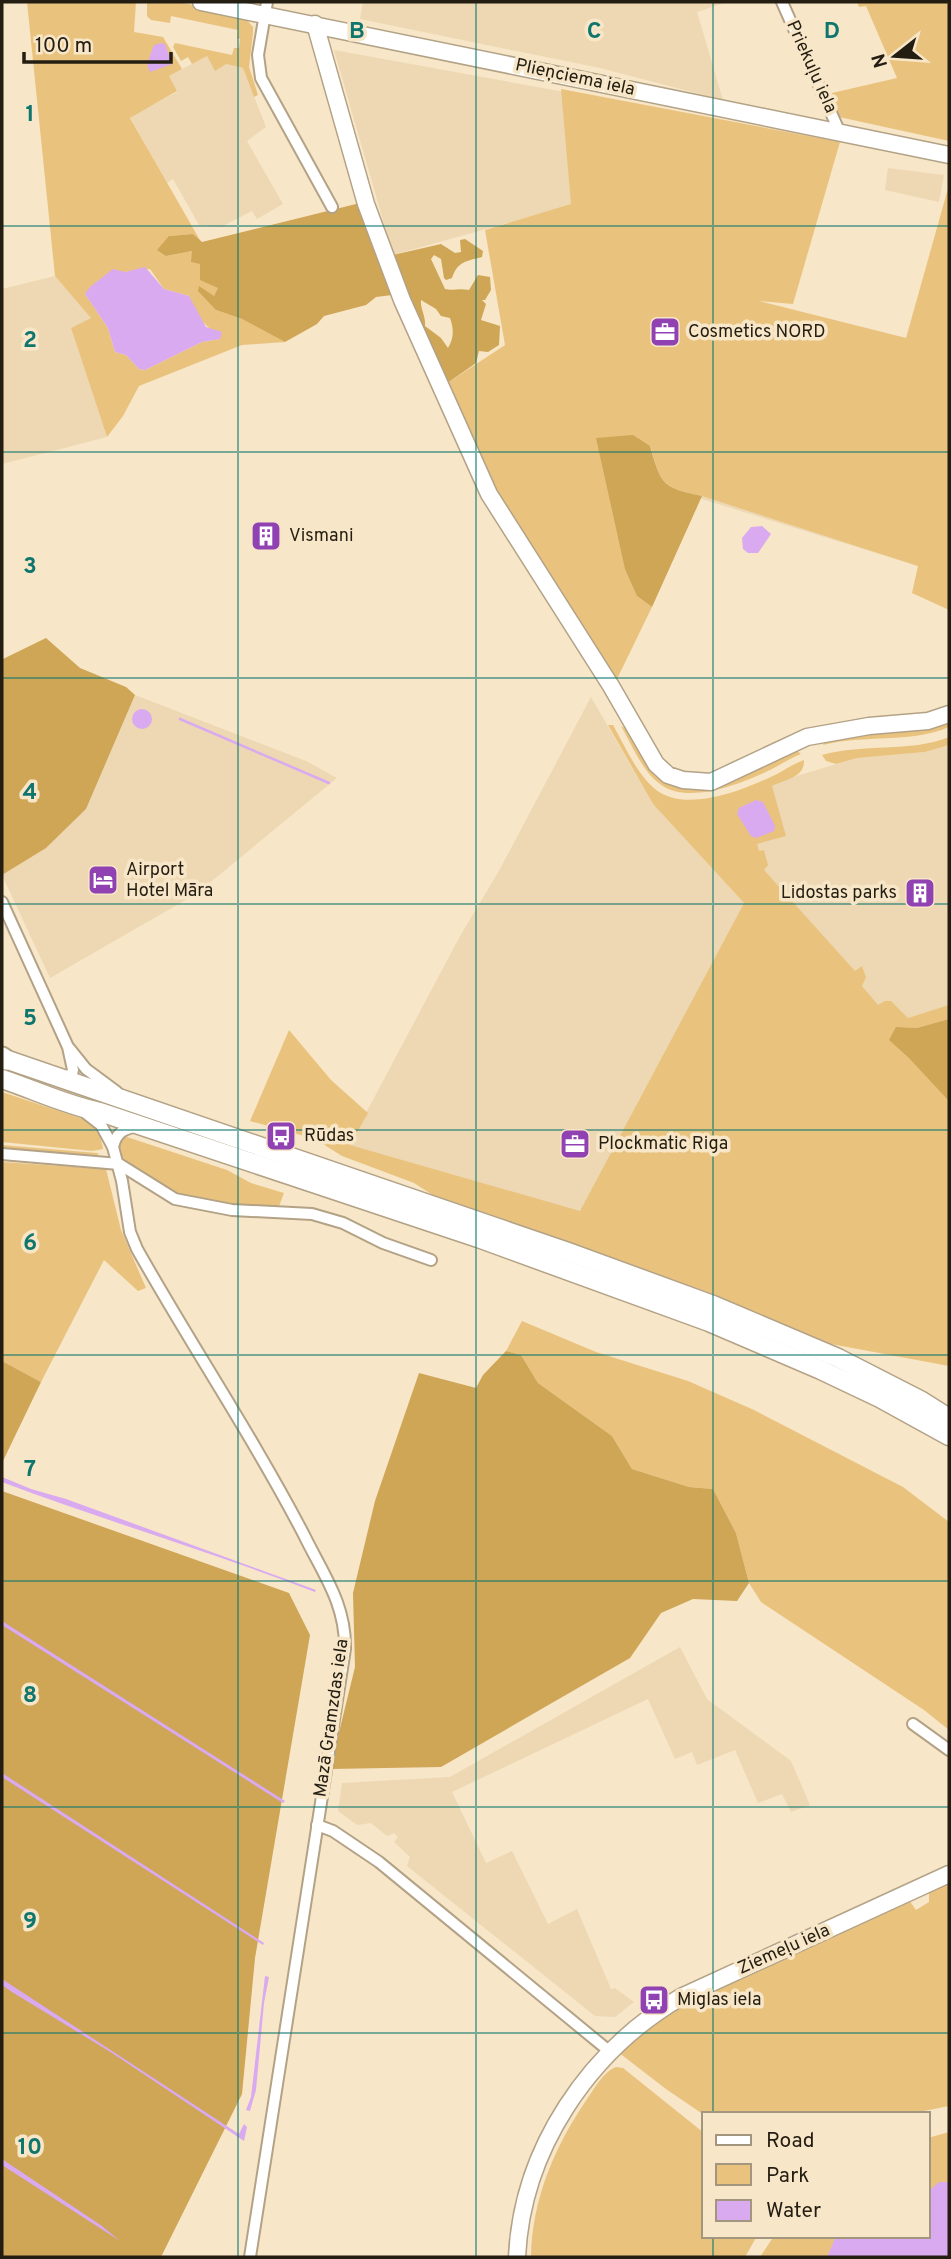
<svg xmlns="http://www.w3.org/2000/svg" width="951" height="2259" font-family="Overpass,sans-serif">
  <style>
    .built { fill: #edd8b3 }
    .green { fill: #e9c37e; fill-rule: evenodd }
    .forest { fill: #cfa556; fill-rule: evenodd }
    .water { fill: #d9aaf0 }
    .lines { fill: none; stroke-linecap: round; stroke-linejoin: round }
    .stream { stroke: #d9aaf0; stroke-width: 2.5 }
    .street-casing { stroke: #b3a286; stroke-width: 14 }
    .secondary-casing { stroke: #b3a286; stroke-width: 19 }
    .primary-casing { stroke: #b3a286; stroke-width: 21 }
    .highway-casing { stroke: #b3a286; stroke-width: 23 }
    .street { stroke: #fff; stroke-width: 10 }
    .secondary { stroke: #fff; stroke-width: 16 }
    .primary { stroke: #fff; stroke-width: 18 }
    .highway { stroke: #fff; stroke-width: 19 }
    .grid { fill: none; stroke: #0f766e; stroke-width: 2; stroke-opacity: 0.55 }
    .labels { text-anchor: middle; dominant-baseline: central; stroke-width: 7; stroke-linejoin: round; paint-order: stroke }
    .street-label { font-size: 18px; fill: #231d12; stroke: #f7e6c7 }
    .poi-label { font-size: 18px; fill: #231d12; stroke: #f7e6c7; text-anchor: start }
    .grid-label { font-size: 23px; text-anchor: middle; font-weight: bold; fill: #0f766e; stroke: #f7e6c7; stroke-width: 7; stroke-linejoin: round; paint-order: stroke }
  </style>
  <rect width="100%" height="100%" fill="#f7e6c7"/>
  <!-- built -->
  <g class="built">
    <polygon points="363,2 727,2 697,12 723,100 600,68 360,19"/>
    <polygon points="334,50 789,133 752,300 906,338 949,609 918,566 676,491 571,205 393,255"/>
    <polygon points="207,56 226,64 243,68 266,127 247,141 283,204 257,219 252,211 221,227 199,225 173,179 167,183 130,117 177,92 169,76"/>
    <polygon points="888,168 944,175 939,202 885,190"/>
    <polygon points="55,276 92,318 71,328 107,437 2,464 2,289"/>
    <polygon points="135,695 306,761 337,778 196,894 50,978 2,875 46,848 86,809"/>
    <polygon points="591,697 653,804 744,903 580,1212 349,1145 459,938 500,869"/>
    <polygon points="949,745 949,1084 896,1027 762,872 722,810 783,780 857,758 925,752"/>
    <polygon points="680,1647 707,1699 791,1761 810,1805 791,1812 782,1794 758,1803 735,1750 697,1765 692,1752 675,1759 648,1699 452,1792 486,1863 512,1851 548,1924 577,1909 611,1989 615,1988 634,2002 615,2017 595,2016 407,1866 410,1857 394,1842 398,1837 394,1833 387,1836 371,1823 357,1825 338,1811 342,1783 450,1777"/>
  </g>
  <!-- green -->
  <g class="green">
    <path d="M27,2h109l-2,30 29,5 19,32 -13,7 8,15 -47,27 71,124 -8,-8 -24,2 -3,20 26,-5 26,37 -4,9 2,13 26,9 43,23 -43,3 -103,41 -16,30 -16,21 -36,-109 20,-10 -36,-42zM150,269l14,20 25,7 10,22 21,21 -18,3 -57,28 -6,-1 -13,-14 -11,-3 -7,-24 -23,-34 40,-22z"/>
    <polygon points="147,2 178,2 248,16 246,19 253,27 253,33 249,67 258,95 254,97 243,68 226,64 215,71 207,56 192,64 188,57 181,61 173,47 175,43 232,55 234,48 239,48 240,39 237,38 238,30 171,16 170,23 151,20 147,16"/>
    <polygon points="857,2 949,2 949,141 839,117 830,95 832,93 897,78 866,6 859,7"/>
    <path d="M561,89l279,53 -47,162 -34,-3 147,37 43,-153v425l-37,-17 6,-27 -216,-70c-40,-8 -41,-12 -52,-51l-13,151 15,11 -36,74 -109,-169 -61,-128 59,-39 -20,-115 86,-26z"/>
    <path d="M949,719v8c-40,17 -84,7 -126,18l3,-6z"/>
    <path d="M608,725h5c12,21 23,48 42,64 30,25 89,1 120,-14 10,-5 18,-11 29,-15 1,18 -19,19 -32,26l14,50 -29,8 2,7 5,-1 4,15 -4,5 91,101 7,-5 4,11 -4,9 16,19 7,-4h6l17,17 41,-13v14l-32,9 -20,-1 52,57v282l-118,-22 -129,-54 -263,-91 -25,-16 -72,-27 -27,-17 -65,-18 39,-91 42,50 37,33 -18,32 230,66 164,-308 -91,-99z"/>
    <path d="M621,726l7,4 36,52 15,6 21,-1 95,-38 6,5c-11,4 -19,10 -29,15 -28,14 -84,37 -112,15 -18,-13 -28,-39 -39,-58z"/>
    <path d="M949,737v8l-24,7 -68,6 -21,6 -10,-3 -4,-6c42,-12 87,-2 127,-18z"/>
    <polygon points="2,1092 86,1120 99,1131 103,1149 92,1151 2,1142"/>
    <path d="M127,1137l100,33 24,13 33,10 -6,16c-25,3 -87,-8 -111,-18 -12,-4 -22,-14 -31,-21 -11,-9 -20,-17 -16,-31z"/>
    <polygon points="2,1145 97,1153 99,1154 93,1157 2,1149"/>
    <polygon points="2,1162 106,1169 121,1230 146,1288 138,1291 104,1260 41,1382 2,1361"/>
    <polygon points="522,1321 596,1352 688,1381 754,1410 903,1487 949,1522 949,1730 924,1710 761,1602 749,1583 736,1533 713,1489 689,1487 632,1469 612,1436 538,1383 521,1355 506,1351"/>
    <polygon points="949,1881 949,2106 908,2114 704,2115 666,2089 618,2052 673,2008 909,1900 916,1910 929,1902 929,1890"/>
    <path d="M616,2067l7,1 81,65v103h53l-12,21h-214c1,-58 24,-111 56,-158 8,-11 16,-27 29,-32z"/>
    <polygon points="949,2132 949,2257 760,2257 774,2236 928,2236 928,2138"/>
  </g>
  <!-- forest -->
  <g class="forest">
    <polygon points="360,203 392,295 376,297 366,305 324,316 317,324 285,342 242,319 216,310 198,291 199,286 214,296 218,288 200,280 200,264 191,262 192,251 166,256 157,250 169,236 193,234 202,242"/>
    <path d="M465,239l18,12 -1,6c-16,4 -25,5 -30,21l-6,2 -2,-2 -3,-19 -7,-4 -3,4 14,30c8,2 14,-1 24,1l9,-15 12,2 1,13 -6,10h-3l4,4 -5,16 19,6 -1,19 -11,7 -9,-1 -3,12 -30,21 -7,-8 -46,-121 48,-11 14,9 6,-1 -1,-12zM421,300l15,9 5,7 9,2c4,11 4,20 -2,30l-7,-10 -16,-12c1,-10 -5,-17 -4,-26z"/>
    <path d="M633,435l17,11c11,38 12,42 52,50l-50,111 -15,-11 -12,-27 -29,-131z"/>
    <polygon points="46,638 80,668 126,687 135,695 86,809 46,848 2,875 3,659"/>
    <polygon points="949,1019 949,1101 909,1058 889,1040 896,1027 917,1028"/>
    <polygon points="506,1351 521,1355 538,1383 612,1436 632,1469 689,1487 713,1489 736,1533 749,1583 737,1601 693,1599 661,1613 630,1658 441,1767 330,1769 355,1667 353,1593 375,1501 419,1373 476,1388 483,1375"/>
    <polygon points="2,1361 41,1382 2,1463"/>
    <polygon points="2,1491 289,1593 310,1635 255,1958 242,2094 161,2257 2,2257"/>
  </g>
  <!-- water -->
  <g class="water">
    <polygon points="162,43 165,44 172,64 150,72 147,64 154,45"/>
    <polygon points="145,267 164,289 189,296 206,327 222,332 220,339 202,342 145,370 139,369 126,355 115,352 108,328 85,294 90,287 113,269 125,272"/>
    <polygon points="762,526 771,534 758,553 748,553 743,549 742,538 751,527"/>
    <circle cx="142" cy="719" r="10"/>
    <polygon points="756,800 763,802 775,826 774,831 756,838 751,836 737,814 739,808"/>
    <path d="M2,1477l29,12 35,10 250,91 -1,2c-103,-40 -210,-71 -313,-110z"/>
    <polygon points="2,1621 285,1801 283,1803 2,1625"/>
    <polygon points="2,1773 264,1943 263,1945 2,1777"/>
    <polygon points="265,1976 269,1977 264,2003 256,2090 250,2111 246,2110 251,2097"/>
    <polygon points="2,1979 239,2134 244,2124 247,2127 244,2141 112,2053 12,1992 2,1985"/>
    <polygon points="2,2159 102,2226 120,2241 2,2165"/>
    <polygon points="939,2182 949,2182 949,2257 827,2257 836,2236 928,2236 928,2192"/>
  </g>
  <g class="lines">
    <!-- stream -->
    <polyline class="stream" points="180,719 329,783"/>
    <!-- street casing -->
    <g class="street-casing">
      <g id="street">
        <polyline points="267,2 258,55 261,78 332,207"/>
        <polyline points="782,2 840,133"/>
        <polyline points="2,902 68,1047 73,1070 72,1074 62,1078"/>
        <polyline points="70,1049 86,1069 117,1092"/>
        <path d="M83,1111l18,14 12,22 9,34 8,51 7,17c54,96 116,188 167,286 19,39 42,69 41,114l-95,608"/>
        <path d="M113,1147c3,-14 10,-18 24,-21"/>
        <polyline points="2,1154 119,1164 175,1199 232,1210 312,1214 343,1223 383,1243 431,1260"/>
        <polyline points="913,1724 949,1750"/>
        <polyline points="317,1825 333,1831 379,1862 609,2051"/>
      </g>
    </g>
    <!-- secondary casing -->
    <g class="secondary-casing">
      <g id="secondary">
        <polyline points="201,2 949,155"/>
        <polyline points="315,24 366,204 402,300 489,494 611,686 656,764 668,775 683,780 711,782 807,737 869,726 928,721 949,714"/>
        <path d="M517,2257c5,-108 72,-206 164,-260l268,-123"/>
      </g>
    </g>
    <!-- primary casing -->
    <g class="primary-casing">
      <g id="primary">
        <polyline points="2,1058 568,1252 713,1305 838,1358 920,1400 949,1418"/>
        <path d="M2,1079c33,11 64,26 98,33l378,126 231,84 112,48 59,28 69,38"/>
      </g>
    </g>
    <!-- highway casing -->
    <g class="highway-casing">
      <polyline id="highway" points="2,1057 6,1060"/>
    </g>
    <!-- street -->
    <use href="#street" class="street"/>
    <!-- secondary -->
    <use href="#secondary" class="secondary"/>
    <!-- primary -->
    <use href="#primary" class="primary"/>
    <!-- highway -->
    <use href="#highway" class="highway"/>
  </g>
  <!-- grid -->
  <path class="grid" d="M238,2v2255M476,2v2255M713,2v2112M2,226h947M2,452h947M2,678h947M2,904h947M2,1130h947M2,1355h947M2,1581h947M2,1807h947M2,2033h947M713,2236v21"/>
  <!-- icons -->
  <defs>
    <g id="office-square" transform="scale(1.575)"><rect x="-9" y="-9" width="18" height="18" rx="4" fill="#9041b2" stroke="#f7e6c7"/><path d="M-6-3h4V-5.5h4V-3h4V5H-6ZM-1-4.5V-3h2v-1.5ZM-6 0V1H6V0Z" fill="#fff"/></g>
    <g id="building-square" transform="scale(1.575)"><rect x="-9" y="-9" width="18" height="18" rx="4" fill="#9041b2" stroke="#f7e6c7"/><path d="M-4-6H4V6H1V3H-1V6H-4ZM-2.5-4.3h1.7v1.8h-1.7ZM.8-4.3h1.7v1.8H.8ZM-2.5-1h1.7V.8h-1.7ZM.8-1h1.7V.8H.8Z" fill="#fff"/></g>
    <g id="hotel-square" transform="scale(1.575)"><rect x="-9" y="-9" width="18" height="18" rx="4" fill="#9041b2" stroke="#f7e6c7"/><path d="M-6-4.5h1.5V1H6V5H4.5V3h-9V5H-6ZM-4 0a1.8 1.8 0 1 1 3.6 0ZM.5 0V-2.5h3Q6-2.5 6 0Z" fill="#fff"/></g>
    <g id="bus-square" transform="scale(1.575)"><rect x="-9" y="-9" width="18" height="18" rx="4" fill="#9041b2" stroke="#f7e6c7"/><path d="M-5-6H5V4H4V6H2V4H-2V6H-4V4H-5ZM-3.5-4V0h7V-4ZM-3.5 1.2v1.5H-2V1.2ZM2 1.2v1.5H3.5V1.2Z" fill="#fff"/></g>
  </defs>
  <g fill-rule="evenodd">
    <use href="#office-square" x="665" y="332"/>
    <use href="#building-square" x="266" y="536"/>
    <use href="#hotel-square" x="103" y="880"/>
    <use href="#building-square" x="920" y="893"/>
    <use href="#bus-square" x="281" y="1136"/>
    <use href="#office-square" x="575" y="1144"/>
    <use href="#bus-square" x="654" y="2000"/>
  </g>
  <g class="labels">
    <!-- street labels -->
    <g class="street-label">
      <text transform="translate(811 67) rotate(66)">Priekuļu iela</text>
      <text transform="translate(575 78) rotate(12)">Plieņciema iela</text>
      <text transform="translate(332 1718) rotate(-82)">Mazā Gramzdas iela</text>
      <text transform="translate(784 1950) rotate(-24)">Ziemeļu iela</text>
    </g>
    <!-- poi labels -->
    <g class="poi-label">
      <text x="688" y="332">Cosmetics NORD</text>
      <text x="289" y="536">Vismani</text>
      <text x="126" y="870">Airport<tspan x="126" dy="21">Hotel Māra</tspan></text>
      <text x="897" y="893" text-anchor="end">Lidostas parks</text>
      <text x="304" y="1136">Rūdas</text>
      <text x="598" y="1144">Plockmatic Riga</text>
      <text x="677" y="2000">Miglas iela</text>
    </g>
  </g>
  <g class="grid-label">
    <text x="357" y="38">B</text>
    <text x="594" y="38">C</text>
    <text x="832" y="38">D</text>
    <text x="30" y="121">1</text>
    <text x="30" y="347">2</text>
    <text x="30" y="573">3</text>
    <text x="30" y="799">4</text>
    <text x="30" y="1025">5</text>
    <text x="30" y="1250">6</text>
    <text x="30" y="1476">7</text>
    <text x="30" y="1702">8</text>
    <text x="30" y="1928">9</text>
    <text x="30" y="2154">10</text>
  </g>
  <!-- border -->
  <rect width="951" height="2259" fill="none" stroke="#231d12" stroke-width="7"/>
  <!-- legend -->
  <rect x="702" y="2112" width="228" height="126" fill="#f7e6c7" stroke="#a2967f" stroke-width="2"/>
  <rect x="716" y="2135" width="35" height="10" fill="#ffffff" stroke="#a2967f" stroke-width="2"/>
  <text x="766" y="2147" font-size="21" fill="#231d12">Road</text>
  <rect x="716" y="2164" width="35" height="21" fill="#e9c37e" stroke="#a2967f" stroke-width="2"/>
  <text x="766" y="2182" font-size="21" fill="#231d12">Park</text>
  <rect x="716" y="2200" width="35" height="21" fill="#d9aaf0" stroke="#a2967f" stroke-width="2"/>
  <text x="766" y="2217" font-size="21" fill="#231d12">Water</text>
  <!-- north arrow -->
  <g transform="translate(895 56) rotate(253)" stroke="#f7e6c7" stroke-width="5" paint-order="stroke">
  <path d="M0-5L12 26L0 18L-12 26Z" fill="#231d12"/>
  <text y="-10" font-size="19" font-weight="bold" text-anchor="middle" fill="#231d12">N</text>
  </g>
  <!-- scale -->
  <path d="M24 52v10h147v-10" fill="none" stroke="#231d12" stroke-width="3.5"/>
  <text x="35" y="52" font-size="21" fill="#231d12" stroke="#f7e6c7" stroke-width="5" paint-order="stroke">100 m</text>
</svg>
